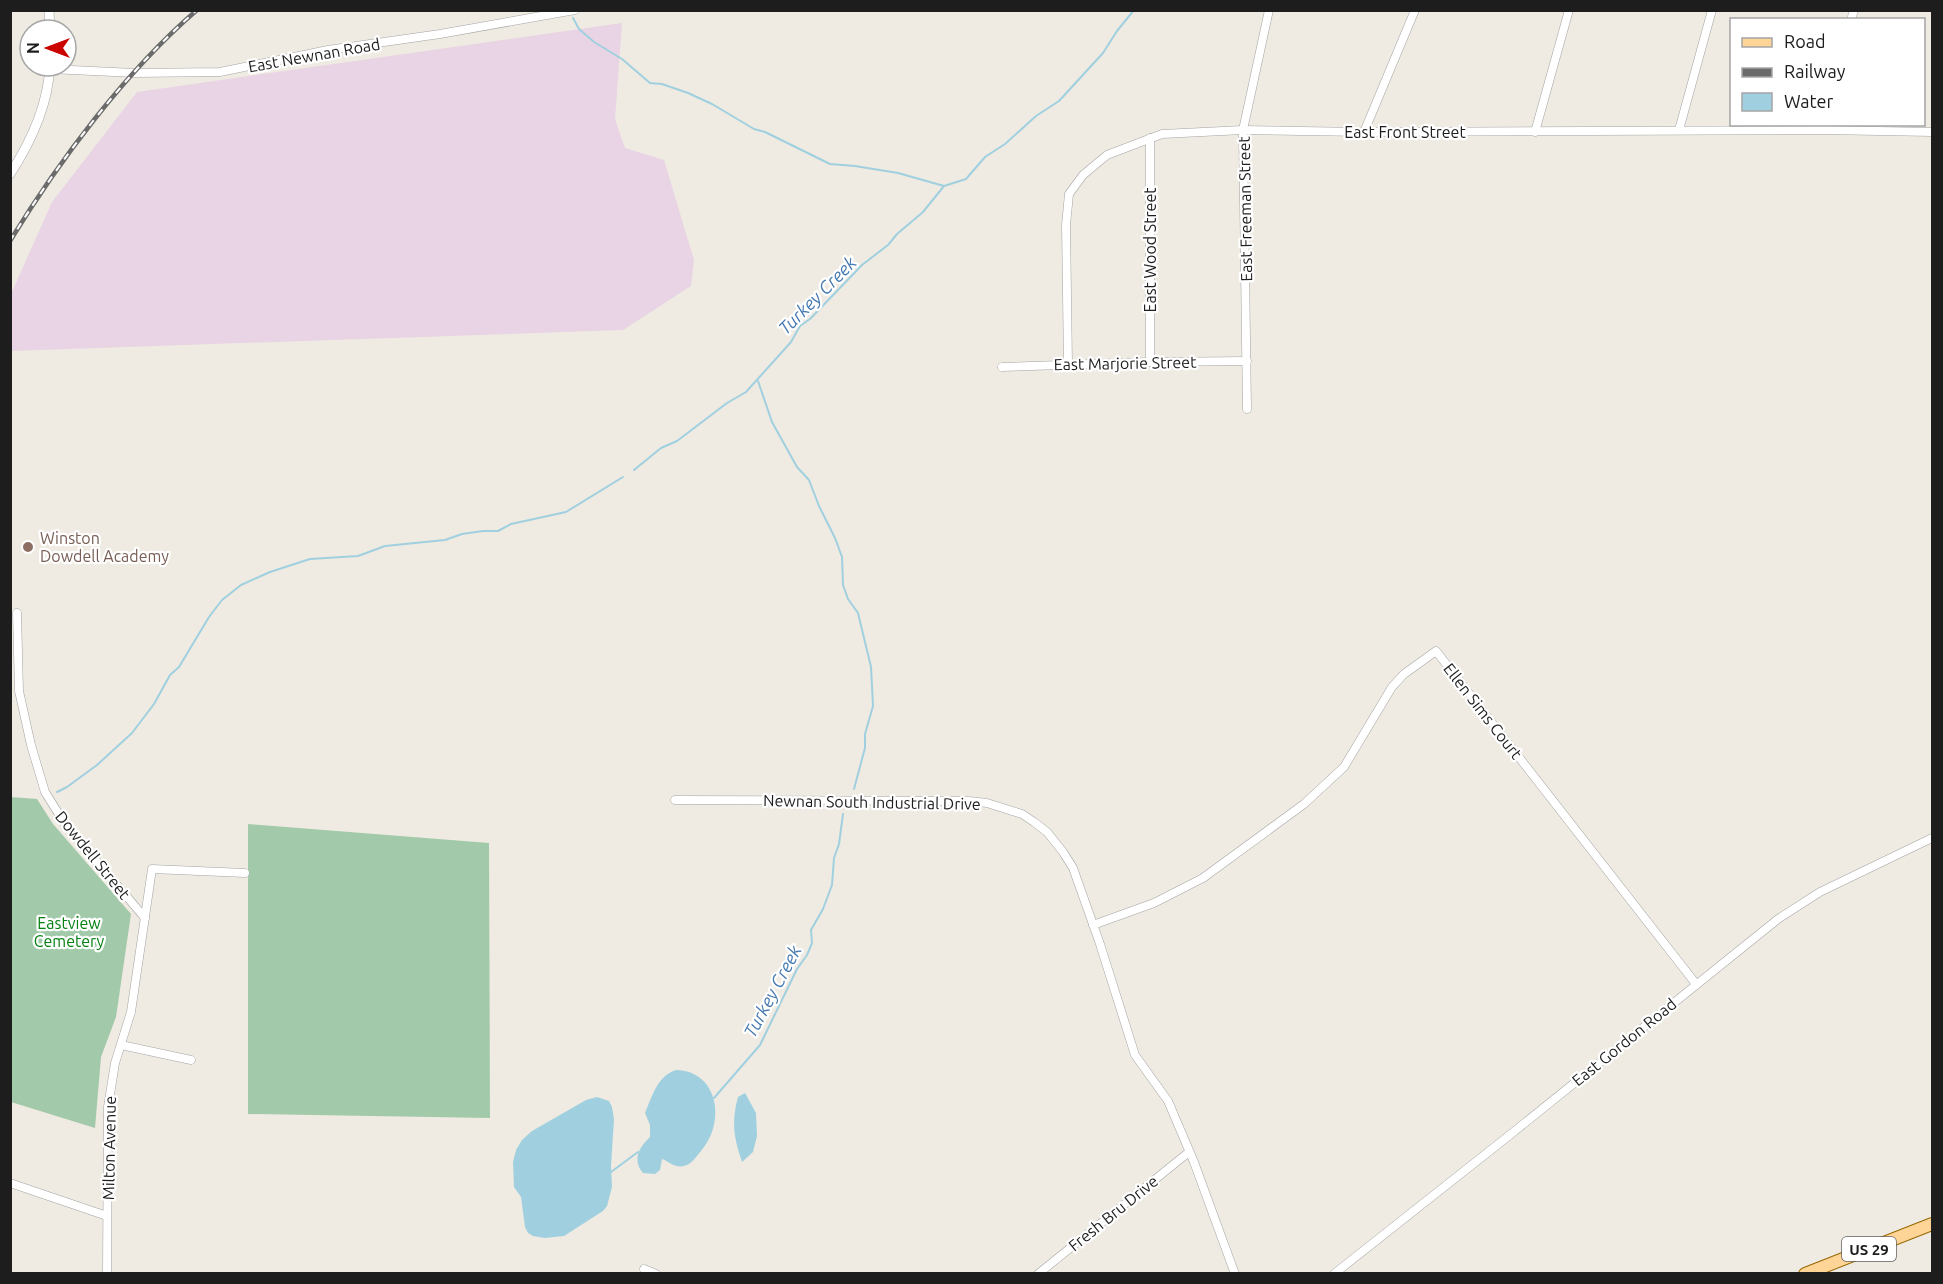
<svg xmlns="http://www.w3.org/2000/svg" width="1943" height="1284" font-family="Ubuntu,sans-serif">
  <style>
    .industrial { fill: #e8d4e4 }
    .cemetery { fill: #a2c9a9 }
    .water { fill: #a0d0df }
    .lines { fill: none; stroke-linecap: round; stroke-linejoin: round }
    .stream { stroke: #a0d0df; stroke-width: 2 }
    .minor-casing { stroke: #a4a4a4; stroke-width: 9 }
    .tertiary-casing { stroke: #a4a4a4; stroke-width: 10 }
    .primary-casing { stroke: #966700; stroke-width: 14 }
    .minor { stroke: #fff; stroke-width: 8 }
    .tertiary { stroke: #fff; stroke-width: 9 }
    .primary { stroke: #ffd497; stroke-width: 12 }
    .rail-casing { stroke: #6b6b6b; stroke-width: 4.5 }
    .rail { stroke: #fff; stroke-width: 2; stroke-dasharray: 7; stroke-linecap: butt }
    .education-dot { fill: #8d6e63; stroke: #fff; stroke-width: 2 }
    .labels { text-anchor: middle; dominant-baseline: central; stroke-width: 4.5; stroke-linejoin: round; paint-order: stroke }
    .shield { fill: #fff; stroke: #616161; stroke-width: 1.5 }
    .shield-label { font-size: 15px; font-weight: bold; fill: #1d1d1d }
    .street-label { font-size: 16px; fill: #1d1d1d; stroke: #fff }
    .education-label { font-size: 16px; fill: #785e54; stroke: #fff; text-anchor: start }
    .park-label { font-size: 16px; fill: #068012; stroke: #fff }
    .water-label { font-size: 18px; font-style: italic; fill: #4579b1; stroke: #fff }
  </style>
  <rect width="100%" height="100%" fill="#efebe2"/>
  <!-- industrial -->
  <polygon class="industrial" points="622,23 615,119 625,148 664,160 694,260 691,286 623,330 11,351 11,294 52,202 137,92"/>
  <!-- cemetery -->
  <g class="cemetery">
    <polygon points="10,797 37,799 53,824 131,914 116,1017 101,1057 95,1128 11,1102"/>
    <polygon points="248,824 489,843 490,1118 248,1114"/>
  </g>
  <!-- water -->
  <g class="water">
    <path d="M676,1070c43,1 50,53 25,81 -5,6 -9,13 -17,15 -10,2 -14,-4 -22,-7l-2,11 -5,4 -12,-1c-11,-13 -4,-26 7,-36v-12l-5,-12c7,-16 12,-37 31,-43z"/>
    <path d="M745,1093l11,20 1,23 -4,16 -11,10c-8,-24 -11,-39 -4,-65z"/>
    <polygon points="597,1097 609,1101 612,1107 614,1119 611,1166 612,1187 607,1206 603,1211 564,1236 545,1238 533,1236 528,1233 525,1227 521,1197 514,1187 513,1162 516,1150 522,1140 532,1131 586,1100"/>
  </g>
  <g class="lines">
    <!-- stream -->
    <g class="stream">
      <polyline points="573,18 579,29 594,42 622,59 650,83 662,84 688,93 712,104 754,129 765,132 830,164 855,166 898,173 944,186"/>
      <polyline points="758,381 772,422 797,467 809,480 819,506 835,538 842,557 843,585 848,599 858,613 871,667 873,706 865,734 865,748 854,789"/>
      <polyline points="634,470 661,448 677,441 727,403 746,392 791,342 800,326 810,319 862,265 888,245 897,234 923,212 944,186 966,179 985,157 1005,144 1036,116 1059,101 1103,53 1117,31 1134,10"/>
      <polyline points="57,792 67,787 97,765 132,733 154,704 170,675 179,667 209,617 222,600 241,585 270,572 310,559 358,556 385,546 445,540 462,534 483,531 498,531 511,524 566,512 623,477"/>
      <polyline points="714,1098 760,1045 797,969 807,955 812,943 811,930 823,909 832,885 834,858 839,844 843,814"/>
      <polyline points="611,1172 638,1152"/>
    </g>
    <!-- minor casing -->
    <g class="minor-casing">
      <g id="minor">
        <polyline points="1851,20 1854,10"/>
        <polyline points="50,69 135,73 220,72 328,50 440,34 575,10"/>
        <polyline points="1679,130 1712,10"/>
        <polyline points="1364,132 1415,10"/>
        <polyline points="1535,132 1569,10"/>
        <polyline points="1150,362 1150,138"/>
        <polyline points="1068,364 1066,225 1069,194 1083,175 1107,155 1162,134 1243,130 1364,132 1824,130 1932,132"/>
        <polyline points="1002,367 1150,362 1247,361"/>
        <polyline points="1247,409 1243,130 1269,10"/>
        <polyline points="17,613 19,691 31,745 45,792 65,824 145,918"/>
        <polyline points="675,800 969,801 987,803 1022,814 1034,822 1047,832 1063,852 1073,868 1100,944 1135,1055 1168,1101 1194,1162 1235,1274"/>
        <polyline points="1093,925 1154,903 1203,878 1304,804 1344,767 1392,687 1404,674 1436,651 1696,984"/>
        <polyline points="121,1045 191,1060"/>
        <polyline points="10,1183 107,1216"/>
        <polyline points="644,1269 656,1274"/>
        <polyline points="107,1274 108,1107 115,1063 131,1012 152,869 245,873"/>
        <polyline points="1038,1274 1189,1152"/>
        <polyline points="1334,1274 1511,1134 1778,919 1820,892 1932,838"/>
      </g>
    </g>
    <!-- tertiary casing -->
    <g class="tertiary-casing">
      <g id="tertiary">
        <polyline points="49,10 50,30"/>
        <path d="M10,174c21,-32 38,-70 40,-108"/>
      </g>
    </g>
    <!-- primary casing -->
    <g class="primary-casing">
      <polyline id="primary" points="1805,1274 1932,1224"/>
    </g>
    <!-- minor -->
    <use href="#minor" class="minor"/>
    <!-- tertiary -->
    <use href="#tertiary" class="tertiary"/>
    <!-- primary -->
    <use href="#primary" class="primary"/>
    <!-- rail casing -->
    <g class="rail-casing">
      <path id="rail" d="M10,241c49,-80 115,-169 187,-231"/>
    </g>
    <!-- rail -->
    <use href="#rail" class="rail"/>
  </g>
  <!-- markers -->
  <circle class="education-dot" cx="28" cy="547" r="6"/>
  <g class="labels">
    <!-- shield labels -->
    <rect class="shield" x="1842" y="1237" width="54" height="24" rx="4.5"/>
    <g class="shield-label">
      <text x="1869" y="1249">US 29</text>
    </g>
    <!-- street labels -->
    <g class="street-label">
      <text transform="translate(314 55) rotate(-10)">East Newnan Road</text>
      <text x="1405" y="132">East Front Street</text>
      <text transform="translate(1245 209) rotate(-91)">East Freeman Street</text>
      <text transform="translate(1150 250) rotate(-90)">East Wood Street</text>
      <text transform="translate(1125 363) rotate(-1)">East Marjorie Street</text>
      <text transform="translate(1483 711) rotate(52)">Ellen Sims Court</text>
      <text transform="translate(872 802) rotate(1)">Newnan South Industrial Drive</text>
      <text transform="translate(93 855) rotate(51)">Dowdell Street</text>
      <text transform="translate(1624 1042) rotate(-39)">East Gordon Road</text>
      <text transform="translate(109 1148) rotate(-89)">Milton Avenue</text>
      <text transform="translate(1113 1213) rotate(-39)">Fresh Bru Drive</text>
    </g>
    <!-- education labels -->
    <g class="education-label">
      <text x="40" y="538">Winston<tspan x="40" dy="18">Dowdell Academy</tspan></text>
    </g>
    <!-- park labels -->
    <g class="park-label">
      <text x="69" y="923">Eastview<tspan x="69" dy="18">Cemetery</tspan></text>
    </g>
    <!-- water labels -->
    <g class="water-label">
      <text transform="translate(817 295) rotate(-45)">Turkey Creek</text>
      <text transform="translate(772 991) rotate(-62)">Turkey Creek</text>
    </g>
  </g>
  <!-- border -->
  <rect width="1943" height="1284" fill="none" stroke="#1d1d1d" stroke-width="24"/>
  <!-- legend -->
  <rect x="1730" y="18" width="195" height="108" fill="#ffffff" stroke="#a5a5a5" stroke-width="1.5"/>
  <rect x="1742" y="38" width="30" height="9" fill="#ffd497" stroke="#a5a5a5" stroke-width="1.5"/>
  <text x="1784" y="48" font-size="18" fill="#1d1d1d">Road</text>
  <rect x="1742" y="68" width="30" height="9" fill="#6b6b6b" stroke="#a5a5a5" stroke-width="1.5"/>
  <text x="1784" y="78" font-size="18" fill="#1d1d1d">Railway</text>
  <rect x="1742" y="93" width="30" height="18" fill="#a0d0df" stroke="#a5a5a5" stroke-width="1.5"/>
  <text x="1784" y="108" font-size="18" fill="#1d1d1d">Water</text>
  <!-- north arrow -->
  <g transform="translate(48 48) rotate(270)"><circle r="28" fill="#ffffff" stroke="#a5a5a5" stroke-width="1.5"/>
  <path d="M0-4.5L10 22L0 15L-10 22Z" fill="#ca0300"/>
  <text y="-9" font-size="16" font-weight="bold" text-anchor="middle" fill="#1d1d1d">N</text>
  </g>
</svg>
